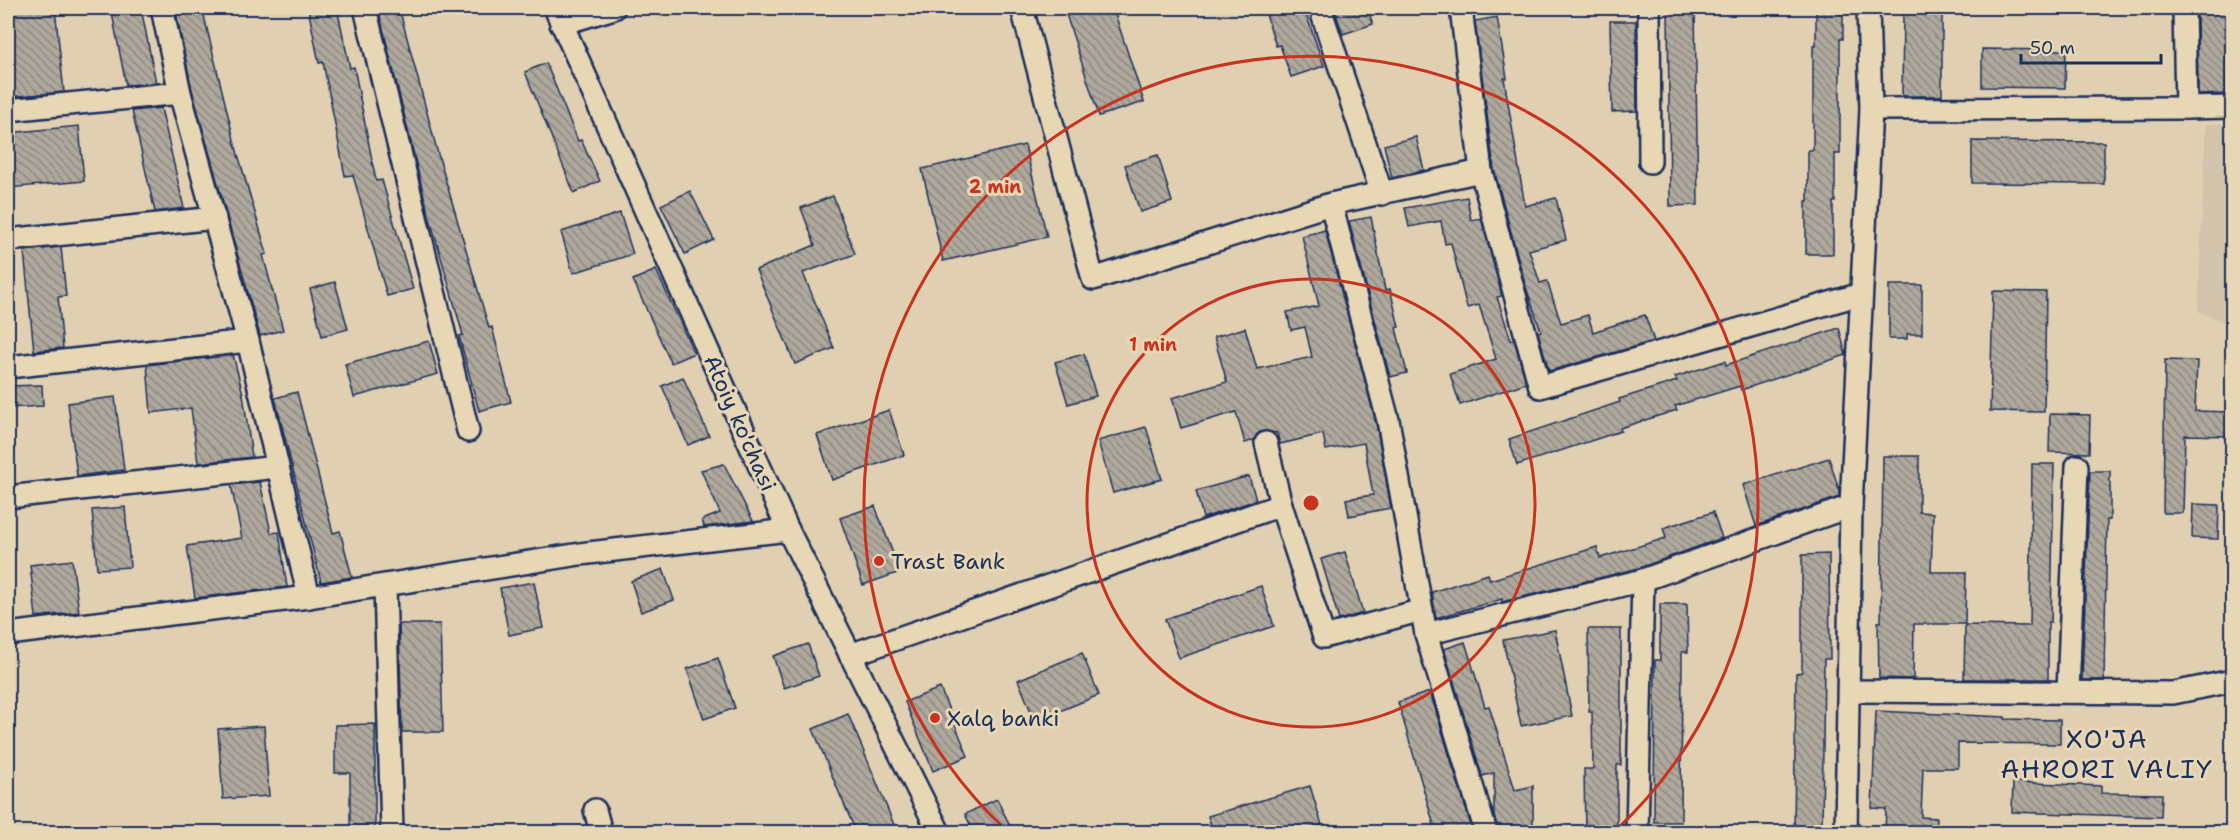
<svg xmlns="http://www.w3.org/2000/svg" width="2240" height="840" font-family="'Shantell Sans',sans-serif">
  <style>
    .built { fill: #d1c4ab }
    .building { fill: url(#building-back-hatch); stroke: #1b2f5e; stroke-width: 1.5 }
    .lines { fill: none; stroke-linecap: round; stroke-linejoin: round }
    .minor-casing { stroke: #1b2f5e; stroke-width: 26 }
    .minor { stroke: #e8d7b4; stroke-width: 21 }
    .ring { fill: none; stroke: #c8321e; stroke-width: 3 }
    .poi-dot { fill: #c8321e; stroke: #e8d7b4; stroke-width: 2 }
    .labels { text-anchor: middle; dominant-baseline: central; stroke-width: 6; stroke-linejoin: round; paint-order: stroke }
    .street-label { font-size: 22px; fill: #1b2f5e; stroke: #e8d7b4 }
    .poi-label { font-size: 22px; fill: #1b2f5e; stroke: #e8d7b4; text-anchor: start }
    .quarter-label { font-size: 26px; letter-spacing: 1.5px; fill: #1b2f5e; stroke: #e8d7b4 }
    .centre { fill: #c8321e; stroke: #e8d7b4; stroke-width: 3 }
    .ring-label { font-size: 18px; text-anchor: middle; font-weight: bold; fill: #c8321e; stroke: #e8d7b4; stroke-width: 6; stroke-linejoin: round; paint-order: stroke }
  </style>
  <defs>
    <pattern id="building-back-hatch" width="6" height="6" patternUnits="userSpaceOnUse" patternTransform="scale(1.5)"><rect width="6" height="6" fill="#afa89c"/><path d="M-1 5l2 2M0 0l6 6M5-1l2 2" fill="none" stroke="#8e8982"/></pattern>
  </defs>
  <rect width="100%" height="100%" fill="#e0d0b1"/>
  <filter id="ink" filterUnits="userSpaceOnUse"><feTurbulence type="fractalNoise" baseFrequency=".0167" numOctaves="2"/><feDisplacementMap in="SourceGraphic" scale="12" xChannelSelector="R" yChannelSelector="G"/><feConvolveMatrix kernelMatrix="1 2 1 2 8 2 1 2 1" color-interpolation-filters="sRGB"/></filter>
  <g filter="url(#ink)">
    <!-- built -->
    <polygon class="built" points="2206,124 2232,124 2232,326 2198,311"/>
    <!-- building -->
    <g class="building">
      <polygon points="8,8 55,8 64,92 8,97"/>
      <polygon points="111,8 141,8 156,83 126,85"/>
      <polygon points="175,8 202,8 235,144 267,254 263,255 283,330 260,336 192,90"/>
      <polygon points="308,8 337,8 350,68 354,67 376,181 382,180 413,289 387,296 353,175 345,176 323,62 319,63"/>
      <polygon points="378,8 399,8 438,154 489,328 492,327 511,402 479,411 459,336 463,335 427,208"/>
      <polygon points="1064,8 1113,8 1144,102 1099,116"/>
      <polygon points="1264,8 1304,8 1324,66 1291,77 1280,45 1276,46"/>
      <polygon points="1334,8 1367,8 1373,24 1343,34"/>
      <polygon points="1668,8 1695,8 1698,205 1670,206"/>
      <polygon points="1816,8 1843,8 1843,39 1840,39 1840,154 1835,154 1835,202 1833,202 1833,254 1806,254 1806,201 1808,201 1808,150 1813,150 1813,46 1816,46"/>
      <polygon points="2197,10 2227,10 2226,94 2198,95"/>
      <polygon points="1903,11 1942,11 1942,96 1902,96"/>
      <polygon points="1497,17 1507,78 1504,78 1525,206 1556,198 1566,240 1529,250 1540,283 1547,281 1561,323 1588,315 1593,332 1645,315 1654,341 1549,371 1538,332 1541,331 1526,287 1494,169 1475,21"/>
      <polygon points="1610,21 1636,21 1637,111 1612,112"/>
      <polygon points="1982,49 2066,50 2065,88 1982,87"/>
      <polygon points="546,63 578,141 581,140 600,181 574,193 525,72"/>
      <polygon points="161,108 184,208 155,212 132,111"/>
      <polygon points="79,126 84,181 8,188 8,133"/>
      <polygon points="1416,137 1424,170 1392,178 1384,145"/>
      <polygon points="1972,141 2104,142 2104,184 1972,183"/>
      <polygon points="1025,145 1047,237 943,261 922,169"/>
      <polygon points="1158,155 1172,202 1140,212 1125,165"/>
      <polygon points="690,191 714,240 685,254 661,205"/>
      <polygon points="833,196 855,254 803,273 834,348 795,364 756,270 815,245 801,208"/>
      <polygon points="1467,197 1471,220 1481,218 1502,296 1497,297 1511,340 1514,339 1526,383 1460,405 1450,374 1496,359 1479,305 1467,308 1451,243 1445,244 1441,221 1409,227 1405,208"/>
      <polygon points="620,213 633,254 573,273 561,232"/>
      <polygon points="1371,217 1385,290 1390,289 1399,327 1396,328 1407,373 1390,377 1349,221"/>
      <polygon points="1325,230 1376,423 1391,508 1349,516 1346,499 1373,495 1364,443 1326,450 1323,434 1280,444 1277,433 1264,431 1257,434 1254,440 1245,443 1236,412 1181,428 1172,398 1227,382 1214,337 1245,328 1257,369 1312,357 1305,327 1291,330 1287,312 1319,306 1302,236"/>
      <polygon points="61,247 66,296 58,297 63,348 34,351 24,251"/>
      <polygon points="656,270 694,353 671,363 633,280"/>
      <polygon points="335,282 348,329 322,336 310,289"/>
      <polygon points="1889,285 1922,285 1922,334 1907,334 1907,339 1889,339"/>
      <polygon points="1993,291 2046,292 2044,412 1990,411"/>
      <polygon points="1839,328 1846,355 1741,390 1740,386 1675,406 1677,410 1620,428 1621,431 1517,465 1509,439 1620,402 1619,399 1677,381 1675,377 1725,361 1726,365"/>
      <polygon points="429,341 438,374 354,397 345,364"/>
      <polygon points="1084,354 1096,396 1068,404 1055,362"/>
      <polygon points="233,355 243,394 252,457 198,463 191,408 151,413 147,365"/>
      <polygon points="2165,360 2197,361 2195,411 2232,412 2232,436 2185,435 2183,513 2163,513"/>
      <polygon points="683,377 709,436 688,445 662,386"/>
      <polygon points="42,385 43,406 8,408 8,386"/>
      <polygon points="297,392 333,533 340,531 352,577 321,582 275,398"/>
      <polygon points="115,397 124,470 77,476 68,403"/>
      <polygon points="889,410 904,455 832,480 817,435"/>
      <polygon points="2050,414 2090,415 2089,453 2049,452"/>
      <polygon points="1146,427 1162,479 1113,493 1098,441"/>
      <polygon points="1883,456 1919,456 1919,512 1933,513 1931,572 1966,572 1965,624 1914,624 1913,679 1879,678 1878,622 1881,622"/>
      <polygon points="1829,458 1839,490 1839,497 1756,526 1743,485"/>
      <polygon points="724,464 753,521 704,527 702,520 720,513 701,470"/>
      <polygon points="2032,464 2054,464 2051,622 2048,622 2048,679 1964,679 1965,625 2030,626"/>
      <polygon points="2090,471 2110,471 2110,520 2107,520 2104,680 2082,680"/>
      <polygon points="1249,476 1256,500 1203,518 1196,491"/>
      <polygon points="260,482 271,533 279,532 287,587 195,598 187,546 242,538 231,485"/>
      <polygon points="2193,504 2219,505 2218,539 2192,538"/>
      <polygon points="875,506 900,572 863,585 840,518"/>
      <polygon points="125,507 130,567 97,569 92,510"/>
      <polygon points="1713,512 1722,538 1639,568 1502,602 1502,599 1436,618 1432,592 1488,574 1490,580 1597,547 1600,558 1666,538 1663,528"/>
      <polygon points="1345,552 1363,613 1339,620 1321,559"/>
      <polygon points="1829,554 1830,659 1824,659 1822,832 1794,832 1796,673 1802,672 1802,555"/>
      <polygon points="72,560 79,612 36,617 30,565"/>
      <polygon points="663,569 674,600 641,612 631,581"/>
      <polygon points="534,582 543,628 509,635 500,588"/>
      <polygon points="1261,586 1274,626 1179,658 1165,619"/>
      <polygon points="1660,604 1687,604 1688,652 1682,652 1681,822 1654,822 1655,660 1660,660"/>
      <polygon points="399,624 440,624 443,732 402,732"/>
      <polygon points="1588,629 1621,629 1621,765 1617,765 1617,832 1585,832 1584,769 1593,769 1592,712 1589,712"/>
      <polygon points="1555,630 1572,716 1521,726 1503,640"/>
      <polygon points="1465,642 1485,707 1489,706 1515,790 1533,786 1533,832 1498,832 1494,815 1494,773 1482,776 1444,649"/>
      <polygon points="808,644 819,676 784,688 773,656"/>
      <polygon points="1082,653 1099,695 1035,721 1018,680"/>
      <polygon points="718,658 735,708 704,719 687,669"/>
      <polygon points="940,688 968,756 933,771 905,702"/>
      <polygon points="1430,692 1473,832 1436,832 1398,702"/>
      <polygon points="1876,711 2005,717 2005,719 2060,720 2060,744 1958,743 1958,768 1923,768 1921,817 1937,818 1936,832 1885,832 1886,809 1872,808"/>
      <polygon points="848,714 874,776 897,832 856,832 838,790 813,729"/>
      <polygon points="375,724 375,832 350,832 350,773 335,773 335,725"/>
      <polygon points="264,726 269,796 223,799 218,729"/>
      <polygon points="2013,782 2101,786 2101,793 2162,794 2161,817 2012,812"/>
      <polygon points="1310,786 1322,825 1297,832 1213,832 1208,816"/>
      <polygon points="997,799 1013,832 974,832 965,814"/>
    </g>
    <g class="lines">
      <!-- minor casing -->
      <g class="minor-casing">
        <g id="minor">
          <polyline points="162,8 180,93 248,341 309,597"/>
          <polyline points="365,8 468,431"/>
          <polyline points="555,8 788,530 939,832"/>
          <polyline points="1022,8 1093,279 1331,204 1481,171"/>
          <polyline points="1320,8 1382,194"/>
          <polyline points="1461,8 1481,171 1540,387 1861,294"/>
          <polyline points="1649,8 1650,162"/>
          <polyline points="2184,8 2186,108 2232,107"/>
          <polyline points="561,24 614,8"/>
          <polyline points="1871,109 2186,108"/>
          <polyline points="8,110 180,93"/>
          <polyline points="1331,204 1388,420 1426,634 1486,832"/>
          <polyline points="8,240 215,218"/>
          <polyline points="8,367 248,341"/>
          <polyline points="8,497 277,467"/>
          <polyline points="1281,505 1324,637 1422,610"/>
          <polyline points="385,586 392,832"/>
          <polyline points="8,634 309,597 580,554 788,530"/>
          <polyline points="1426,634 1643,580 1851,506"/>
          <polyline points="850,655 1281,505 1266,443"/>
          <polyline points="1849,691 2173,693 2232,681"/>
          <polyline points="2068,692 2077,466"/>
          <polyline points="595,810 601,832"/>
          <polyline points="1637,832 1643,580"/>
          <polyline points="1846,832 1851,506 1871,109 1868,8"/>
        </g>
      </g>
      <!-- minor -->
      <use href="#minor" class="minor"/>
    </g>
  </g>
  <!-- distance rings -->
  <g class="ring">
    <circle cx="1311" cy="503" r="224"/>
    <path d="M1006 830A447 447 0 1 1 1616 830"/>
  </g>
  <!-- markers -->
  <g class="poi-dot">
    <circle cx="879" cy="561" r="6"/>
    <circle cx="935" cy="718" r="6"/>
  </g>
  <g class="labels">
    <!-- street labels -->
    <g class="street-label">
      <text transform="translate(740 423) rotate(66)">Atoiy ko'chasi</text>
    </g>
    <!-- poi labels -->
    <g class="poi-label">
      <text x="891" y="561">Trast Bank</text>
      <text x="947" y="718">Xalq banki</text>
    </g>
    <!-- quarter labels -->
    <g class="quarter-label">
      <text x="2107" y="738">XO'JA<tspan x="2107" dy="30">AHRORI VALIY</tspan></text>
    </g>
  </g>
  <circle cx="1311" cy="503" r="9" class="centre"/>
  <g class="ring-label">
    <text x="995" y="193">2 min</text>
    <text x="1153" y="351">1 min</text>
  </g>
  <!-- margin -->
  <rect width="2240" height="840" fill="none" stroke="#e8d7b4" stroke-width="30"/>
  <rect x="15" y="15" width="2210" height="810" fill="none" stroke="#1b2f5e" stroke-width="2" filter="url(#ink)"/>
  <!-- scale -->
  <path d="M2021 54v9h140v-9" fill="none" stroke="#1b2f5e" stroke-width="3"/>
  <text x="2030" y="54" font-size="18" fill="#1b2f5e" stroke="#e8d7b4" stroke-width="4.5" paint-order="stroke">50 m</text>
</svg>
